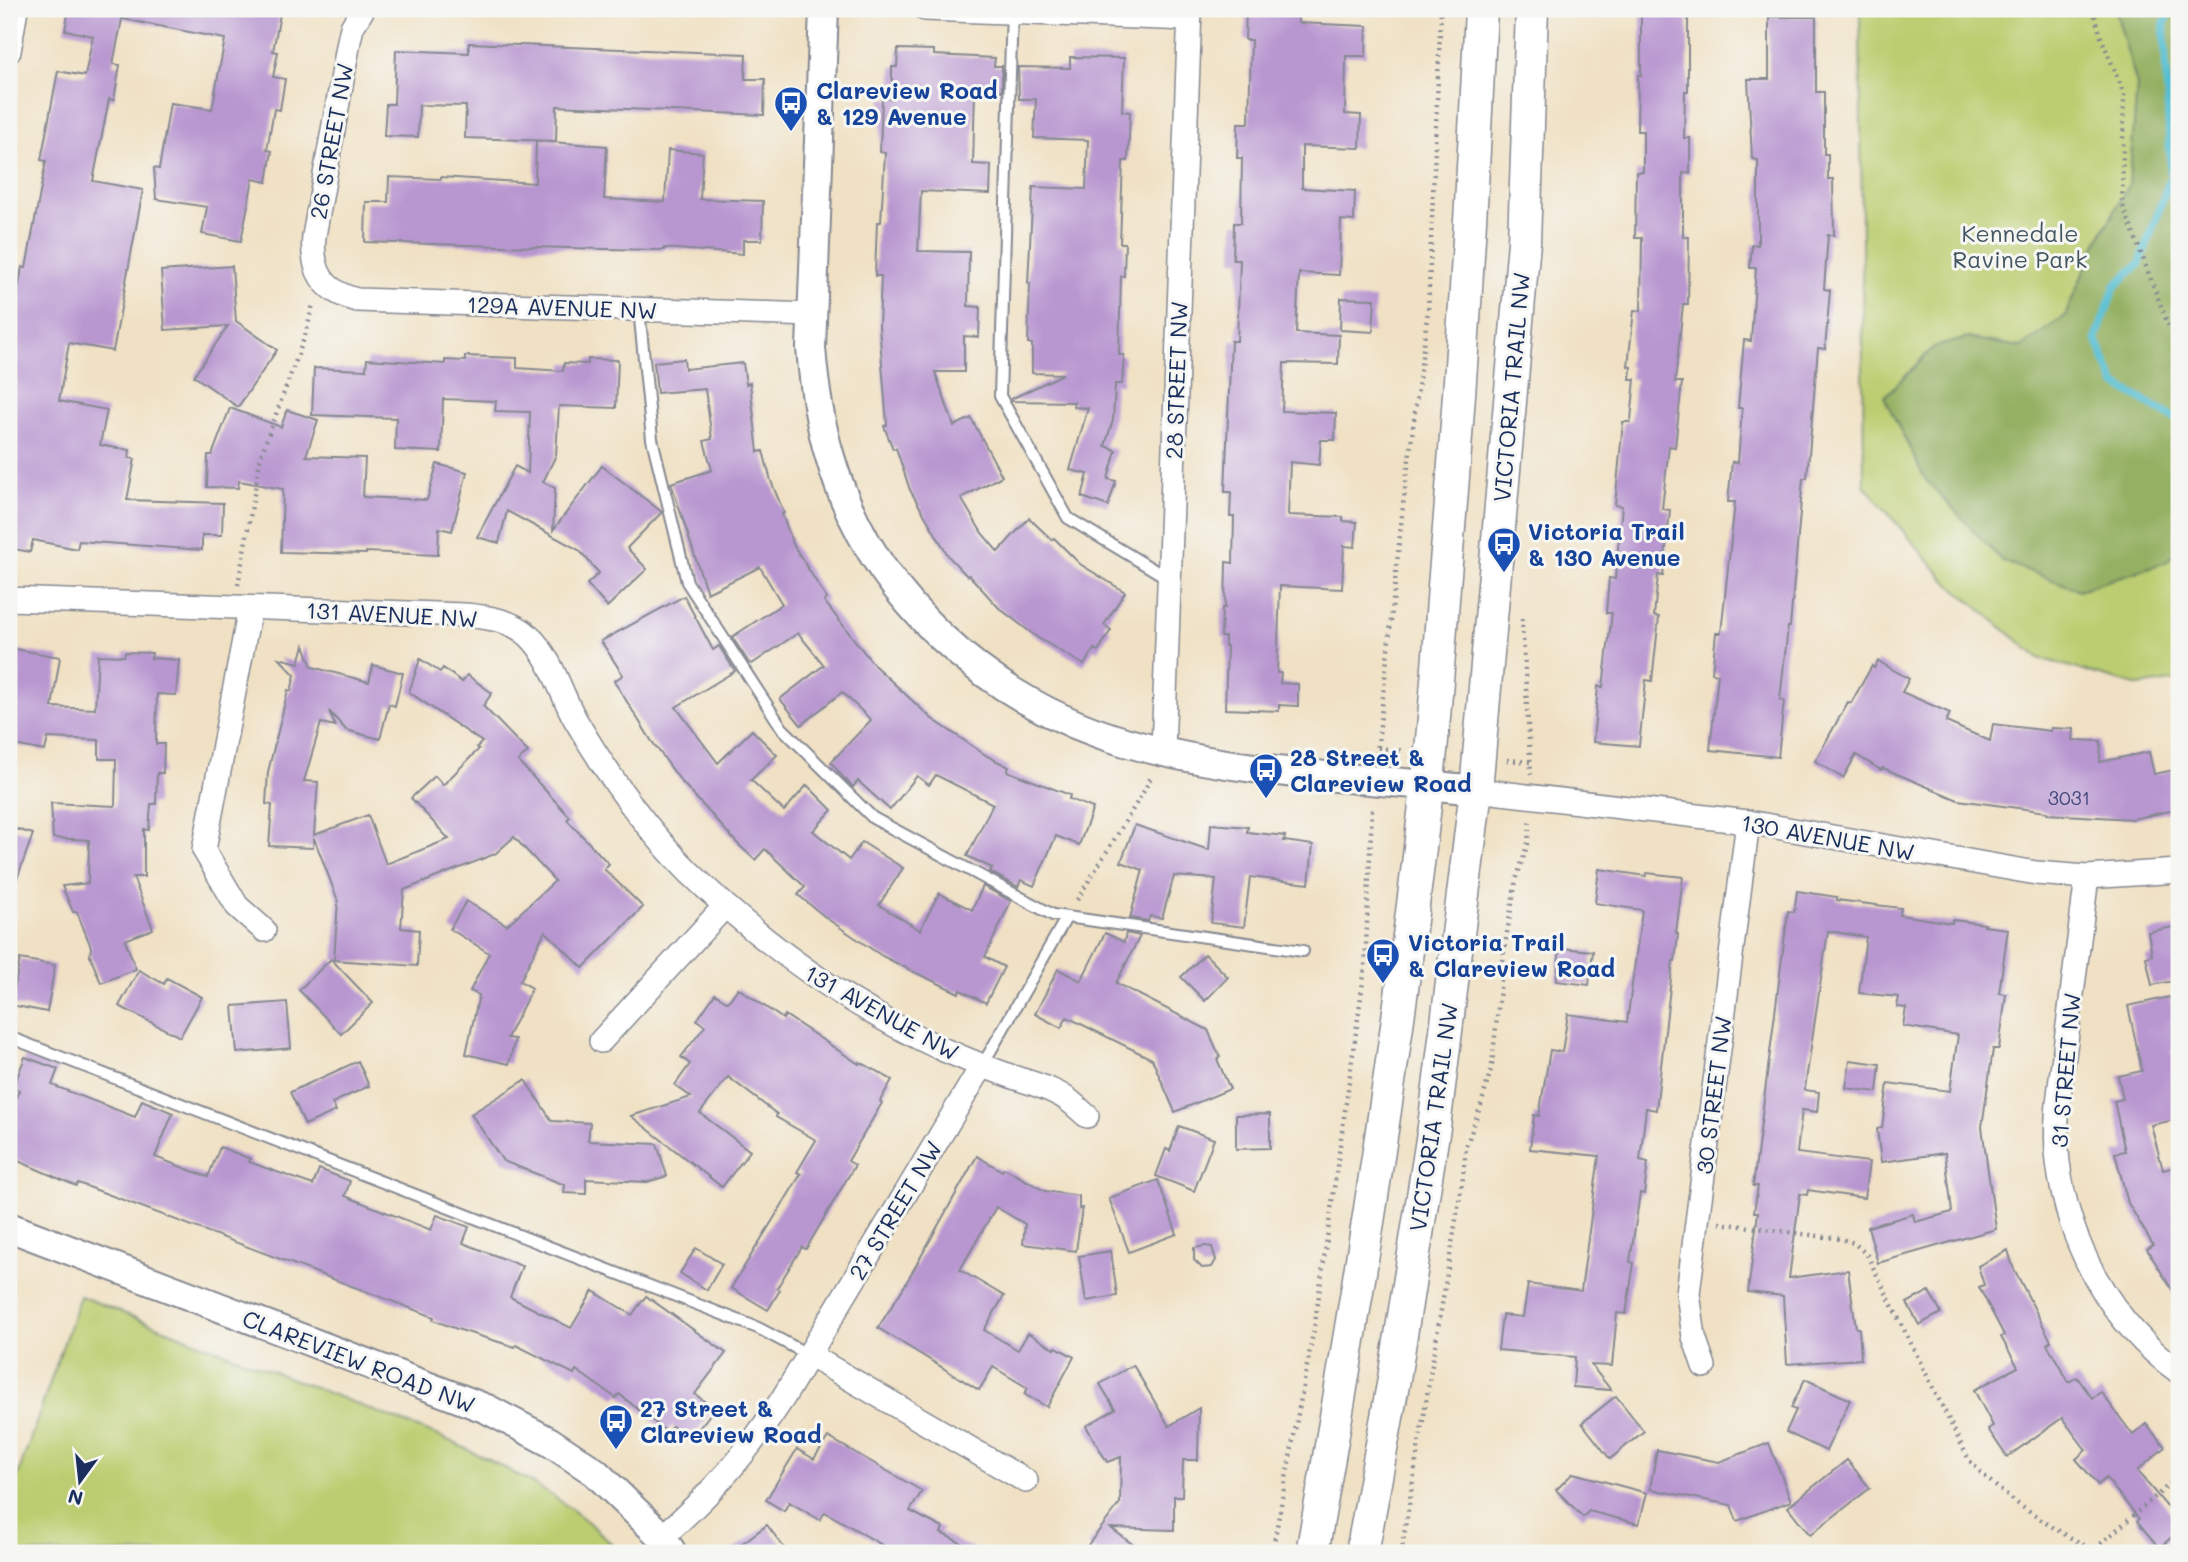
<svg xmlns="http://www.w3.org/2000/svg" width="2188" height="1562" font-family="Mali,sans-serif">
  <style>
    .green { fill: #bbcd70; stroke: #6b7e67; stroke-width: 2 }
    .forest { fill: #94b062; stroke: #587060; stroke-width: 2 }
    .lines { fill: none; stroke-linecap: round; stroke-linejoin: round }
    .stream { stroke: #55bed2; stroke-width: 8 }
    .building { fill: #b896d0 }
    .service-casing { stroke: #868891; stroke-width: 14 }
    .minor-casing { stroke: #868891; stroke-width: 26 }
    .tertiary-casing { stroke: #868891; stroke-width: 32 }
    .secondary-casing { stroke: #868891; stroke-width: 35 }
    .path { stroke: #868891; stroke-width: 4.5; stroke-dasharray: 2 5; stroke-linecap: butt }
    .service { stroke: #fff; stroke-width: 10 }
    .minor { stroke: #fff; stroke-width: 23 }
    .tertiary { stroke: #fff; stroke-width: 28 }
    .secondary { stroke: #fff; stroke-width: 32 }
    .labels { text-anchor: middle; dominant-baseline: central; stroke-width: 6; stroke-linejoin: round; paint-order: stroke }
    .number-label { font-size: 19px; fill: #42497a }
    .transit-label { font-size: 23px; font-weight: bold; fill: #164399; stroke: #f6f6f2; text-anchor: start }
    .street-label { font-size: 23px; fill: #1b2f5e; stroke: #f6f6f2 }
    .park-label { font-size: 23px; fill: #435662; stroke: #f6f6f2 }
  </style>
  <rect width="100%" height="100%" fill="#f6f6f2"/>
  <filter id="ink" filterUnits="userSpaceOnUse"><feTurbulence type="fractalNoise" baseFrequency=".0143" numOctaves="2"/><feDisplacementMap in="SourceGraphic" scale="14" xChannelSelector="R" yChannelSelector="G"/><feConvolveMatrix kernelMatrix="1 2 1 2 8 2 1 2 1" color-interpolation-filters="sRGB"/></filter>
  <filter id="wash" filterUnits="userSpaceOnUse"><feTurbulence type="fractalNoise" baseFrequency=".00686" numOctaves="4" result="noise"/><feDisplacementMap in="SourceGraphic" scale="28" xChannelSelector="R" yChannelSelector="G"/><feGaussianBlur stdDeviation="1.57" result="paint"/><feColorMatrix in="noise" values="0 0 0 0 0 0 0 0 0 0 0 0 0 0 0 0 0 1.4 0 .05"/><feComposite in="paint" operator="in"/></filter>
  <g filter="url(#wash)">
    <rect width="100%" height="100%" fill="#f0e1c4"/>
    <!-- green -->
    <g class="green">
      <polygon points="1860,9 2179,9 2179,680 2139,686 2039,658 1945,580 1864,485"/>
      <path d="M80,1296l361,141c65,30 131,62 179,116h-611v-52z"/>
    </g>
    <!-- forest -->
    <polygon class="forest" points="2115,9 2179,9 2179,550 2166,562 2079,590 2002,561 1925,479 1884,397 1934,347 1968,338 2021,347 2065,316 2092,252 2129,185 2137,85"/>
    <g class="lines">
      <!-- stream -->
      <polyline class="stream" points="2171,9 2164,25 2171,176 2140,263 2115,286 2096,339 2115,384 2179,421"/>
    </g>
    <g id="blocks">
      <!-- building -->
      <g class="building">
        <polygon points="69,9 124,9 113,64 120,65 114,100 109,99 93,181 143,190 113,351 69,343 59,401 107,410 100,445 130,450 129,458 135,459 127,500 223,503 222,535 202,535 202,550 79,541 77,549 33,540 30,552 9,548 9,343 22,267 26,268 46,161 41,160 58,71 85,76 93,36 65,30"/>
        <polygon points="124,9 281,9 273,51 278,52 273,77 285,79 280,110 274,109 267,150 272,151 267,182 253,179 241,241 202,234 207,207 156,199 154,168 159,169 170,103 212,109 225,39 123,19"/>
        <polygon points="1641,9 1688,9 1688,91 1685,91 1684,138 1690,138 1690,173 1683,173 1683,237 1689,237 1688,304 1683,304 1675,382 1682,382 1675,447 1669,446 1662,509 1670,510 1663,576 1658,575 1654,616 1659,617 1652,681 1646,680 1639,746 1593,742 1598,686 1603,687 1612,613 1606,613 1609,578 1615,579 1622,506 1615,505 1623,422 1630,422 1631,420 1635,379 1630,379 1631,367 1628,366 1634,310 1641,311 1642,238 1635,238 1636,172 1643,172 1643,131 1637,131 1638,75 1641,75"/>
        <polygon points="1246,11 1298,13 1298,23 1367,26 1366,56 1346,56 1345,114 1361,115 1360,148 1302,146 1302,188 1355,191 1354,221 1341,220 1339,275 1299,273 1296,333 1339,335 1338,364 1284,363 1282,411 1336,413 1335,440 1321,440 1319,465 1290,462 1288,515 1343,517 1343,521 1357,522 1355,547 1344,546 1342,589 1280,586 1277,673 1281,673 1280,683 1298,684 1298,706 1279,705 1279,711 1225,709 1227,646 1225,646 1225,637 1221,637 1222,608 1225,608 1226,562 1233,563 1234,517 1230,517 1231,492 1225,492 1231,341 1237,341 1240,260 1233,260 1234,223 1241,223 1242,158 1237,158 1238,123 1249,123 1251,40 1245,40"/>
        <polygon points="1769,17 1816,17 1816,92 1824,92 1824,154 1828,154 1828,179 1833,179 1834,235 1828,235 1824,289 1830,290 1825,349 1818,348 1807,478 1803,478 1790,627 1788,627 1780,700 1784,701 1778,757 1710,750 1718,674 1712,673 1716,633 1721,633 1735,502 1728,502 1732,462 1738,463 1742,408 1738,408 1744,340 1751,341 1756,268 1750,268 1752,244 1758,245 1758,160 1752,159 1748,79 1769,79"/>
        <polygon points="469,43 746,54 745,79 765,79 764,115 557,106 556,141 465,138 466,106 419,105 418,137 384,136 386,104 394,104 396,50 469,53"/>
        <polygon points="898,49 934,50 934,55 995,58 994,66 1002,66 1002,91 975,90 973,164 991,165 990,194 921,191 918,251 969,252 968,306 980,307 979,337 964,336 964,372 935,372 954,426 971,418 1002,476 961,498 982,533 998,552 1029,518 1052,540 1054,538 1080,564 1125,592 1104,625 1111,630 1098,651 1094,649 1084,665 1038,638 999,608 969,575 967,576 949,557 910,490 896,448 893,449 884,426 887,425 879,326 881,276 875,276 877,222 881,222 885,153 880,152 882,98 892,99 892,67 897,67"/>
        <polygon points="1070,57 1124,58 1122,111 1130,112 1128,161 1123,161 1120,243 1125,243 1124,276 1121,276 1119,355 1124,355 1122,384 1115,384 1113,420 1105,446 1116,450 1108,479 1116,481 1108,506 1082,497 1088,474 1070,470 1088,408 1073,407 1074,402 1012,401 1011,399 1063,374 1032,373 1032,344 1028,343 1030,283 1028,283 1033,187 1086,189 1088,140 1034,138 1036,99 1019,99 1018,67 1070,68"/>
        <polygon points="536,141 607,146 604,199 665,202 668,150 703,153 700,199 763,201 762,240 743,240 743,254 664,248 664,250 605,249 365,242 366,202 388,202 389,177 441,179 441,177 535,183"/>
        <polygon points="232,266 236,321 277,350 238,407 194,376 228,326 165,330 161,271"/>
        <polygon points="1341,298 1375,299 1373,332 1340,330"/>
        <polygon points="465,356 517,358 517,368 563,371 564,363 588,364 588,359 618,360 616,408 559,406 556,455 543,482 555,488 553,530 602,466 662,512 627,548 647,569 607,607 587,584 599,573 579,550 507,511 499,543 477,537 515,466 528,473 530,412 495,411 496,401 443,399 441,452 395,450 396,418 312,415 314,368 366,370 367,359 445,364 445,360 465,361"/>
        <polygon points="684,359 685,369 743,363 746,384 750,383 758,452 763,451 771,481 784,513 782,514 794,546 827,599 824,601 875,666 931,718 987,756 1009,767 1007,771 1070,795 1069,799 1093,808 1079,845 1056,836 1034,886 1021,880 1018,887 990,872 992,868 967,856 993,804 936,775 929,785 917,776 890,810 858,781 853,787 843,777 831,762 871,720 842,692 801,725 780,699 824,665 798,633 752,664 749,663 732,637 782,604 760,567 707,593 671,483 712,470 704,441 712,439 705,389 657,393 654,362"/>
        <polygon points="230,408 281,427 287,410 318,420 306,456 365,458 363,497 427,500 437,464 467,472 452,531 439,528 438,555 366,552 366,554 281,552 283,489 239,481 238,488 207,487 208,455 212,455"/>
        <polygon points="684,596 713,650 719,646 735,671 676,707 718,763 752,730 777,755 751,780 784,811 807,785 832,810 813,831 849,860 862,842 903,868 879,905 920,930 939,893 972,910 983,886 1011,901 985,957 1004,967 986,1003 960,990 959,993 912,971 882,956 829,920 798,895 805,887 765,849 755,860 737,843 680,780 651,740 614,681 623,675 601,641"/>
        <polygon points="304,645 312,667 369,682 373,665 403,673 395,706 389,704 380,739 346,730 329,711 335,726 321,723 304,781 318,782 314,835 368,815 386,864 449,839 411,798 435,776 443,785 479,749 477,747 482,742 409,692 420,659 440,672 443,668 462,682 467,675 492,693 483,706 528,752 518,761 570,817 567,820 609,864 604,869 643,907 583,968 545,931 520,981 532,988 507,1038 515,1039 509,1064 466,1054 479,995 470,991 489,953 450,929 466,901 507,925 555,881 514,837 495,854 404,890 401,928 419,930 417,966 334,960 338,901 314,838 313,848 269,846 272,805 266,804 268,772 288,690 291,691 295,675 279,658 299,663"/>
        <polygon points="9,648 60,657 52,707 95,709 98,655 124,656 125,652 152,653 151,658 179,660 176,695 157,694 156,744 164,744 163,773 157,773 156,804 151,804 149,830 144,829 144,877 133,877 153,929 125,940 136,969 101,983 90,956 91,947 77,912 73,912 62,886 88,883 89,840 53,838 51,803 115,806 116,759 99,759 99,740 48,738 45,751 9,744"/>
        <polygon points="1878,661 1909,679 1902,692 1950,713 1946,722 1990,741 1993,724 2051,731 2051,728 2074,729 2073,740 2101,741 2100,762 2149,752 2154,774 2179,769 2179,809 2133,819 2047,814 2047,812 1958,800 1883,768 1881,770 1856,755 1843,778 1815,761 1848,702 1851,703 1872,666 1874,668"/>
        <polygon points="1211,824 1248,827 1247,832 1285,836 1284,841 1313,845 1309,884 1250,877 1244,927 1211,923 1216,879 1174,876 1162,918 1150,916 1148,921 1130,918 1143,870 1121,862 1135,825 1209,850"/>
        <polygon points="9,827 33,834 12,893 9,892"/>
        <polygon points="1599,869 1646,876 1647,873 1683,877 1676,933 1678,934 1675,961 1673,961 1656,1110 1646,1108 1640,1160 1648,1162 1644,1194 1640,1193 1630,1262 1634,1263 1626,1314 1617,1313 1612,1366 1591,1365 1611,1390 1573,1387 1575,1357 1498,1350 1502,1315 1523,1317 1528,1284 1581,1291 1599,1156 1530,1149 1534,1115 1539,1116 1550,1050 1562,1052 1568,1014 1627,1022 1642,910 1595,903"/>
        <polygon points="1797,891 1837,897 1837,900 1901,908 1900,915 1952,923 1952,920 1985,924 1984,926 2008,929 1999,993 2006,994 1999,1049 1993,1049 1982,1127 1996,1229 1878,1263 1868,1227 1913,1214 1915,1222 1952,1212 1945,1153 1881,1162 1877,1129 1882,1128 1888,1083 1950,1091 1958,1035 1903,1026 1906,1008 1897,1007 1899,997 1859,993 1866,937 1828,931 1805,1088 1805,1090 1819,1092 1817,1112 1802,1110 1797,1153 1869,1162 1864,1198 1808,1190 1807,1195 1800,1194 1789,1278 1848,1270 1856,1328 1859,1328 1861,1359 1787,1364 1783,1296 1748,1292 1758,1212 1754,1212 1758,1186 1753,1186 1788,911 1794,912"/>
        <polygon points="2179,926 2179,980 2152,985 2146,957 2152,955 2148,932"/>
        <polygon points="1105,933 1124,942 1126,933 1140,936 1116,983 1208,1030 1220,1057 1217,1059 1230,1089 1175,1112 1152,1059 1067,1017 1061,1028 1035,1014 1058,969 1081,981"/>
        <polygon points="1560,948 1593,951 1589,985 1556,981"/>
        <polygon points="1205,954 1228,977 1205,1001 1181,977"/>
        <polygon points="20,959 55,965 47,1012 11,1005"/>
        <polygon points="331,959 373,1003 341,1034 299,990"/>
        <polygon points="139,970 164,984 167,978 202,997 180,1037 119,1006"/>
        <polygon points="738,988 783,1019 785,1015 859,1064 860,1062 892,1080 880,1101 882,1103 848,1161 855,1165 806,1249 802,1247 777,1288 780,1290 768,1310 731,1288 801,1174 797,1172 816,1140 776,1117 777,1114 728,1077 700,1113 750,1151 722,1187 631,1116 691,1097 675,1085 690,1064 681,1057 705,1026 697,1020 715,994 728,1002"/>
        <polygon points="2170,997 2179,1041 2179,1049 2172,1051 2179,1086 2179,1119 2151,1125 2163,1170 2179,1166 2179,1301 2147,1249 2153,1245 2128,1203 2115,1153 2125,1151 2114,1101 2123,1099 2118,1076 2142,1071 2128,1006"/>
        <polygon points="287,1002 291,1048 237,1053 233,1006"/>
        <polygon points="25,1057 58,1069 52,1085 135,1117 142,1100 173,1113 155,1157 208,1177 220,1147 251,1159 249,1162 313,1185 319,1169 350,1181 345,1196 431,1230 437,1215 469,1227 463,1243 522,1266 510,1297 571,1328 593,1291 632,1315 646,1296 726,1353 695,1394 714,1409 690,1440 672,1426 667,1432 619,1394 616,1398 576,1370 574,1374 516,1345 515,1347 457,1329 433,1320 434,1317 78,1183 76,1186 9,1157 9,1115 19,1090 13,1088"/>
        <polygon points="1850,1060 1880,1064 1877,1092 1846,1088"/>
        <polygon points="358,1061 369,1086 332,1103 336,1111 305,1125 290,1092"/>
        <polygon points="525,1080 552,1121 590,1123 588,1141 657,1144 667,1176 647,1182 586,1179 586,1194 564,1193 565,1185 503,1161 471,1114"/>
        <polygon points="1270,1114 1270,1148 1236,1149 1236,1115"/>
        <polygon points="1179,1126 1214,1139 1194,1191 1156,1176 1166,1149 1170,1151"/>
        <polygon points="977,1156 1002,1171 1004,1168 1045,1191 1079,1196 1079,1209 1082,1208 1076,1251 1023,1244 1025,1224 996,1207 960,1270 1004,1296 984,1330 1018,1350 1028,1333 1055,1349 1056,1347 1074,1357 1047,1407 1024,1394 1028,1388 993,1367 979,1390 878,1328 905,1285"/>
        <polygon points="1158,1180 1177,1234 1129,1252 1109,1198"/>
        <polygon points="1205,1246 1212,1247 1216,1260 1212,1267 1202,1268 1194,1260 1194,1248"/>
        <polygon points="696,1248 722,1264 707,1290 680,1273"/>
        <polygon points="2008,1250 2013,1267 2051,1341 2047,1344 2069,1382 2077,1377 2092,1398 2101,1392 2133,1435 2146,1424 2165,1447 2137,1471 2179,1521 2179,1531 2159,1548 2137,1521 2139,1519 2106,1478 2098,1485 2076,1459 2086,1450 2062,1418 2007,1457 1988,1429 1993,1426 1974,1390 2018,1367 2001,1337 2004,1335 1979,1287 1984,1285 1978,1266"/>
        <polygon points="1111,1251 1117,1296 1086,1301 1079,1256"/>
        <polygon points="1929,1291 1941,1313 1919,1325 1907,1303"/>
        <polygon points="1133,1365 1169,1426 1199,1408 1198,1460 1183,1460 1182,1496 1174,1496 1174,1530 1111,1528 1144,1553 1099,1553 1088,1545 1120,1503 1121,1457 1107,1462 1086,1426 1115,1409 1100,1384"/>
        <polygon points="1805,1379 1850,1400 1826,1451 1786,1432 1796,1410 1791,1408"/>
        <polygon points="1616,1396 1644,1431 1610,1459 1582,1423"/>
        <polygon points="828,1437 922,1491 910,1511 943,1528 941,1533 981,1553 896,1553 825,1512 820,1520 789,1502 784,1511 766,1500 797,1449 814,1459"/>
        <polygon points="1769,1443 1791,1501 1737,1521 1731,1505 1650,1489 1657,1450 1719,1462"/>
        <polygon points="1847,1460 1870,1488 1810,1535 1788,1507"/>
        <polygon points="1573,1473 1647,1493 1639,1524 1589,1511 1583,1517 1556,1490"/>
        <polygon points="767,1525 788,1553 729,1553"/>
      </g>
    </g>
  </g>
  <g filter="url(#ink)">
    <use href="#blocks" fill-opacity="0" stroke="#868891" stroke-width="2"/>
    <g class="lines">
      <!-- service casing -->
      <g class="service-casing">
        <g id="service">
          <polyline points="1012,9 1000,396 1068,518 1169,579"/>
          <polyline points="639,309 652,439 687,582 782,728 873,818 1053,915 1303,951"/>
          <polyline points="9,1037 758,1328 809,1355"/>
          <polyline points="982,1066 1066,918"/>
        </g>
      </g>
      <!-- minor casing -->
      <g class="minor-casing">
        <g id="minor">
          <path d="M363,9l-11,18 -3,14 -35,195c-3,34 8,55 43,64l455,15"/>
          <polyline points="925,9 1189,19"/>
          <polyline points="9,51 16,9"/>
          <path d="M9,599l456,16c22,2 47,5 64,21 23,22 31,56 46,83 32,55 69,108 114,153 75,73 160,134 255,178 23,10 46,19 69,27 18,6 38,11 54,22 7,5 14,12 20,17"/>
          <polyline points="250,608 204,850 237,906 264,930"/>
          <polyline points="1163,751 1190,9"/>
          <polyline points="1476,790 1748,822 2036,873 2087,877 2179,871"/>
          <path d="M2087,877c-7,55 -14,109 -21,164 -5,40 -13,81 -8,121 10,83 53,161 121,210"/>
          <polyline points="601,1041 725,906"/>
          <polyline points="809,1355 1026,1481"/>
          <polyline points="1704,1366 1694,1337 1688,1293 1748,822"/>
          <path d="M662,1537c51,-45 84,-82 121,-139l199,-332"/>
        </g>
      </g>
      <!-- tertiary casing -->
      <g class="tertiary-casing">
        <g id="tertiary">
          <path d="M824,9l-13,339c3,37 8,73 19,109 40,139 158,245 295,285 114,33 234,35 351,48"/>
          <polyline points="9,1227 487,1409 550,1442 595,1472 662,1537 672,1553"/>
        </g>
      </g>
      <!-- secondary casing -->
      <g class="secondary-casing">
        <g id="secondary">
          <path d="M1312,1553c46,-254 86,-508 115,-765 8,-67 12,-135 17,-202 17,-192 28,-384 37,-577"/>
          <polyline points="1362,1553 1394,1379 1434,1127 1476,790 1524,242 1532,9"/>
        </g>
      </g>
      <!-- path -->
      <g class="path">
        <polyline points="2093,9 2101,37 2124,94 2122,203 2164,314 2169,326 2179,339"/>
        <polyline points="238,585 261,455 306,333 313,304"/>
        <polyline points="1522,619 1531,774"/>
        <polyline points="1378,748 1405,751"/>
        <polyline points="1377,754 1403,506 1428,310 1441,9"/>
        <polyline points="1507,760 1530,762"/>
        <polyline points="1077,900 1144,791 1152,775"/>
        <path d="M1719,1223l122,16 13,4 13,12 102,205c36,40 83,69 131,93"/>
        <polyline points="1272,1553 1315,1323 1365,968 1372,808"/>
        <polyline points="1401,1553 1463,1177 1466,1147 1482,1102 1492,1065 1504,951 1516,880 1528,843 1530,818"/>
        <polyline points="2090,1553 2179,1476"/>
      </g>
      <!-- service -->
      <use href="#service" class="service"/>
      <!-- minor -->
      <use href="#minor" class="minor"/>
      <!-- tertiary -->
      <use href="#tertiary" class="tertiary"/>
      <!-- secondary -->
      <use href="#secondary" class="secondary"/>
    </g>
  </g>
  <!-- icons -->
  <defs>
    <g id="bus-pin" transform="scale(1.75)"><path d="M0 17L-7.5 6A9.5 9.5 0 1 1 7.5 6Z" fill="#1a4fb4" stroke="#f6f6f2"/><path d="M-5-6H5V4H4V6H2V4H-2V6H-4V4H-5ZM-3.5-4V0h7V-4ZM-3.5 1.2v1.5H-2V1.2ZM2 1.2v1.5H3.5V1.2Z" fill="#fff"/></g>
  </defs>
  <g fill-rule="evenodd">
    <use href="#bus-pin" x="791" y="103"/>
    <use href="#bus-pin" x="1504" y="544"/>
    <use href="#bus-pin" x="1266" y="770"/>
    <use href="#bus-pin" x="1383" y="955"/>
    <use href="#bus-pin" x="616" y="1421"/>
  </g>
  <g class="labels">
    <!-- number labels -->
    <g class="number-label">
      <text x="2069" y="797">3031</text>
    </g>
    <!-- transit labels -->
    <g class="transit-label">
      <text x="816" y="90">Clareview Road<tspan x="816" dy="26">&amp; 129 Avenue</tspan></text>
      <text x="1528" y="531">Victoria Trail<tspan x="1528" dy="26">&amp; 130 Avenue</tspan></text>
      <text x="1290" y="757">28 Street &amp;<tspan x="1290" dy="26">Clareview Road</tspan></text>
      <text x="1408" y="942">Victoria Trail<tspan x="1408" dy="26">&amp; Clareview Road</tspan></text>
      <text x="640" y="1408">27 Street &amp;<tspan x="640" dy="26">Clareview Road</tspan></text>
    </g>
    <!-- street labels -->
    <g class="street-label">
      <text transform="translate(331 141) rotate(-80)">26 STREET NW</text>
      <text transform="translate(562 307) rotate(2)">129A AVENUE NW</text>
      <text transform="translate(1176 380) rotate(-88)">28 STREET NW</text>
      <text transform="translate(1511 387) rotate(-85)">VICTORIA TRAIL NW</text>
      <text transform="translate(392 614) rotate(3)">131 AVENUE NW</text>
      <text transform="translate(1828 837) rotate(10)">130 AVENUE NW</text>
      <text transform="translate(882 1012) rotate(29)">131 AVENUE NW</text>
      <text transform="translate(2065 1070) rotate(-85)">31 STREET NW</text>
      <text transform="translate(1713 1095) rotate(-83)">30 STREET NW</text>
      <text transform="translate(1433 1117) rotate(-82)">VICTORIA TRAIL NW</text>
      <text transform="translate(895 1210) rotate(-59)">27 STREET NW</text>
      <text transform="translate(359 1361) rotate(21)">CLAREVIEW ROAD NW</text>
    </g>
    <!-- park labels -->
    <g class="park-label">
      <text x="2020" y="233">Kennedale<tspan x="2020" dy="26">Ravine Park</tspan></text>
    </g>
  </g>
  <!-- margin -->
  <rect width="2188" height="1562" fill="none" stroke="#f6f6f2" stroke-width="35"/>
  <!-- north arrow -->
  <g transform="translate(80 1481) rotate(195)" stroke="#f6f6f2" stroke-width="5" paint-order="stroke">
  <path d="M0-5L12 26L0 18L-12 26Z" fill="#1b2f5e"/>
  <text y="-10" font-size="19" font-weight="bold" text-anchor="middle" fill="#1b2f5e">N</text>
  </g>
</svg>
